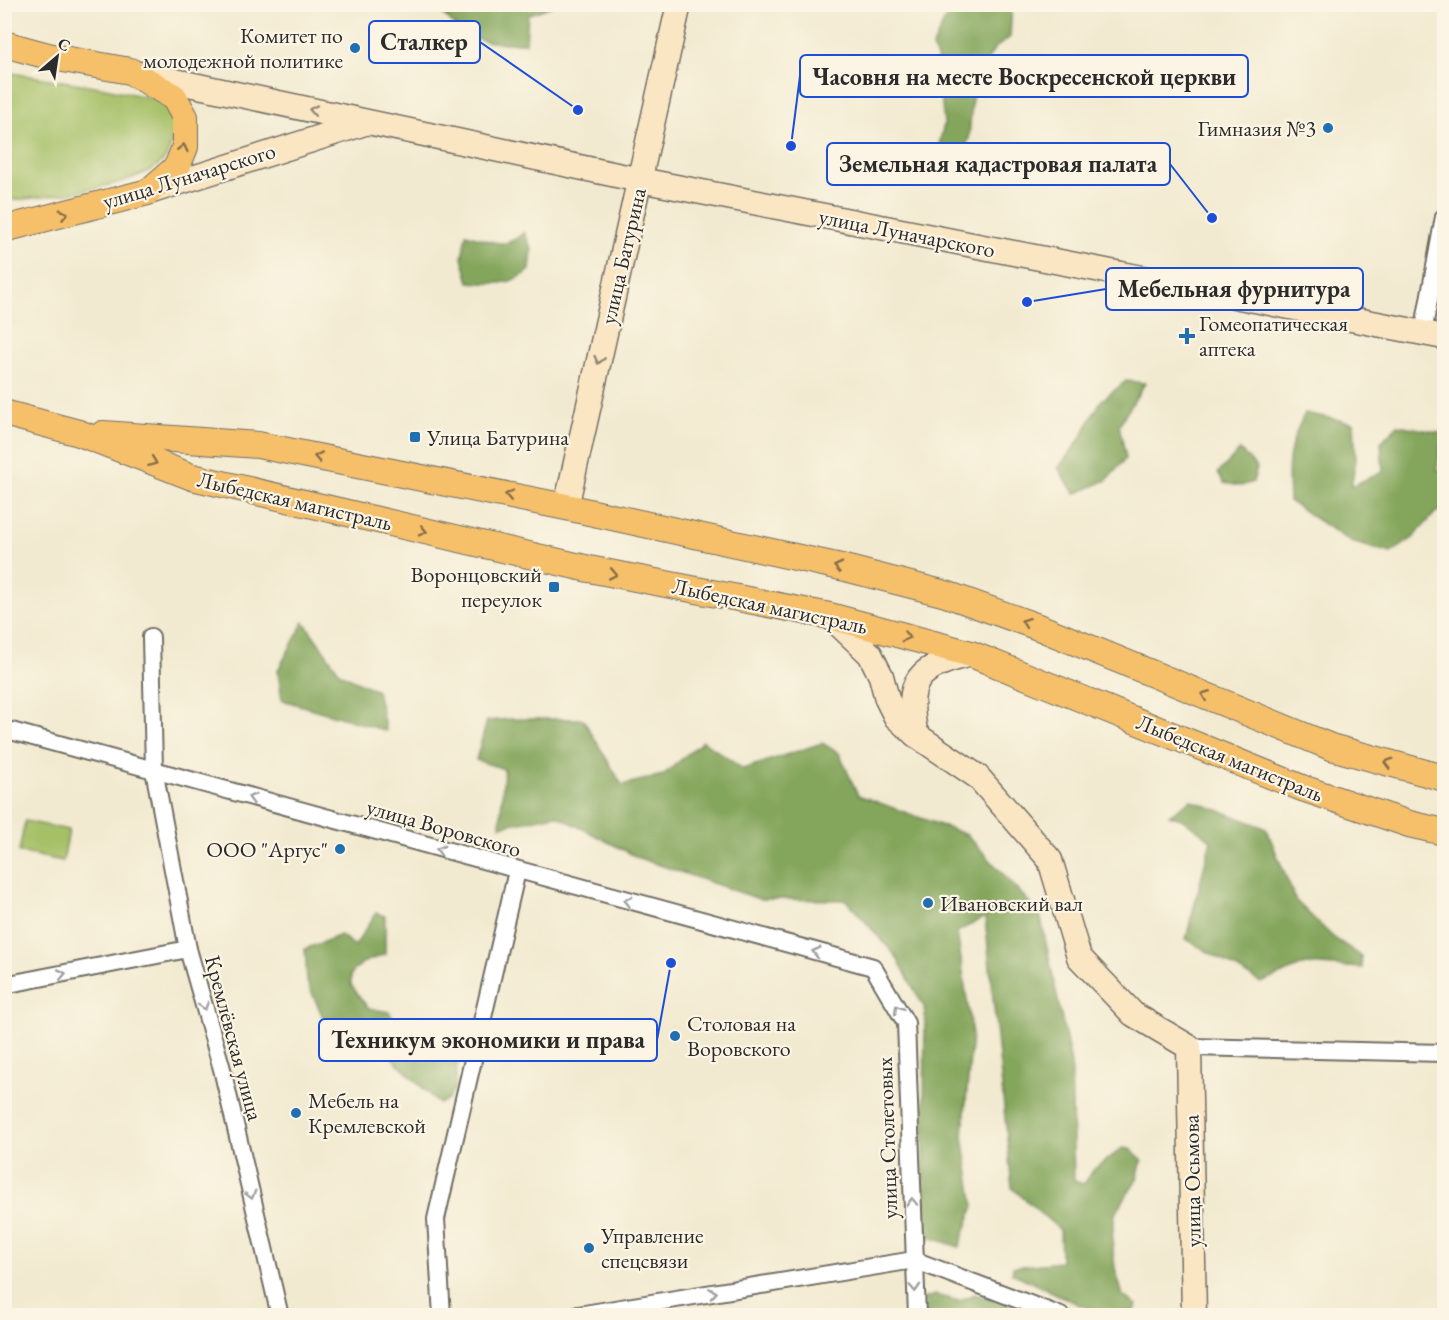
<svg xmlns="http://www.w3.org/2000/svg" width="1449" height="1320" font-family="'EB Garamond',serif">
  <style>
    .green { fill: #a6c067; stroke: #687649; stroke-width: 1.5 }
    .forest { fill: #84a65c; stroke: #586844; stroke-width: 1.5 }
    .lines { fill: none; stroke-linecap: round; stroke-linejoin: round }
    .street-casing { stroke: #716e65; stroke-width: 20 }
    .secondary-casing { stroke: #716e65; stroke-width: 27 }
    .primary-casing { stroke: #716e65; stroke-width: 28 }
    .street { stroke: #fff; stroke-width: 16 }
    .secondary { stroke: #fbe6c4; stroke-width: 24 }
    .primary { stroke: #f6c06b; stroke-width: 26 }
    .oneway { stroke: #938878 }
    .oneway2 { stroke: #866e48 }
    .oneway3 { stroke: #a0a0a0 }
    .poi-dot { fill: #1f6fb2; stroke: #fcf5e5; stroke-width: 2 }
    .labels { text-anchor: middle; dominant-baseline: central; stroke-width: 4.5; stroke-linejoin: round; paint-order: stroke }
    .poi-label { font-size: 22px; fill: #2b2b2b; stroke: #fcf5e5; text-anchor: start }
    .street-label { font-size: 22px; fill: #2b2b2b; stroke: #fcf5e5 }
    .leader { fill: none; stroke: #1d4ed8; stroke-width: 2 }
    .callout-dot { fill: #1d4ed8; stroke: #fcf5e5; stroke-width: 2 }
    .callout { fill: #fcf5e5; stroke: #1d4ed8; stroke-width: 2 }
    .callout-label { font-size: 24px; text-anchor: middle; font-weight: bold; fill: #2b2b2b }
  </style>
  <rect width="100%" height="100%" fill="#fcf5e5"/>
  <filter id="ink" filterUnits="userSpaceOnUse"><feTurbulence type="fractalNoise" baseFrequency=".0167" numOctaves="2"/><feDisplacementMap in="SourceGraphic" scale="12" xChannelSelector="R" yChannelSelector="G"/><feConvolveMatrix kernelMatrix="1 2 1 2 8 2 1 2 1" color-interpolation-filters="sRGB"/></filter>
  <filter id="wash" filterUnits="userSpaceOnUse"><feTurbulence type="fractalNoise" baseFrequency=".008" numOctaves="4" result="noise"/><feDisplacementMap in="SourceGraphic" scale="24" xChannelSelector="R" yChannelSelector="G"/><feGaussianBlur stdDeviation="1.35" result="paint"/><feColorMatrix in="noise" values="0 0 0 0 0 0 0 0 0 0 0 0 0 0 0 0 0 1.4 0 .05"/><feComposite in="paint" operator="in"/></filter>
  <g filter="url(#wash)">
    <rect width="100%" height="100%" fill="#f2ead0"/>
    <!-- green -->
    <g class="green">
      <path d="M5,72l95,15 56,12 17,17c-1,13 1,29 -7,41 -19,29 -119,40 -153,43l-8,-6z"/>
      <polygon points="25,821 69,830 63,861 19,852"/>
    </g>
    <!-- forest -->
    <g class="forest">
      <path d="M435,5v-1l119,1 -26,10 -2,28c-47,1 -61,-3 -91,-38z"/>
      <polygon points="952,5 1012,5 1010,37 994,49 973,85 969,139 951,177 930,183 944,124 937,57 932,48"/>
      <path d="M524,232l8,18 -2,20c-19,16 -36,14 -61,12l-7,-24 4,-24c23,6 40,18 58,-2z"/>
      <polygon points="1126,381 1145,383 1119,425 1126,458 1107,480 1075,494 1058,468 1078,442 1101,401"/>
      <path d="M1305,413l49,10 2,37 -5,26 32,-14 -2,-30 17,-17 44,8 -5,37 7,2v37l-8,3 -23,26 -22,15 -40,-11 -62,-41c-2,-39 -2,-53 16,-88z"/>
      <polygon points="1240,450 1257,468 1253,482 1241,486 1224,483 1218,473"/>
      <polygon points="304,622 340,673 377,691 386,731 282,700 278,670"/>
      <polygon points="512,719 583,719 622,785 663,775 703,741 743,769 822,743 839,753 858,795 967,835 1040,914 1071,1063 1074,1181 1084,1184 1094,1169 1123,1148 1130,1149 1142,1160 1137,1179 1115,1214 1112,1240 1115,1268 1123,1296 1137,1305 1135,1310 1117,1315 1101,1315 1012,1273 1013,1267 1061,1262 1060,1230 1012,1188 985,917 957,932 972,1034 963,1136 974,1206 959,1247 923,1235 925,1009 895,955 846,900 759,899 639,858 556,815 500,826 504,769 476,760 487,721"/>
      <polygon points="1191,800 1266,828 1296,901 1333,937 1361,956 1362,968 1306,964 1261,983 1186,939 1211,840 1184,820 1169,815"/>
      <polygon points="376,913 385,916 385,954 362,963 351,974 351,985 368,1008 389,1012 399,1027 423,1043 445,1036 460,1042 455,1087 448,1100 439,1104 372,1038 335,1051 324,1042 327,1026 307,982 305,949 341,935 355,946"/>
      <polygon points="975,1294 1043,1315 925,1315 924,1298 935,1295 959,1301"/>
    </g>
  </g>
  <g filter="url(#ink)">
    <g class="lines">
      <!-- street casing -->
      <g class="street-casing">
        <g id="street">
          <polyline points="1423,333 1444,217"/>
          <polyline points="151,637 154,770 188,949 222,1069 280,1316"/>
          <polyline points="4,729 873,967 906,1023 917,1316"/>
          <polyline points="4,985 188,949"/>
          <polyline points="1189,1047 1444,1053"/>
          <polyline points="442,1316 436,1219 517,871"/>
          <polyline points="572,1316 914,1260 1061,1316"/>
        </g>
      </g>
      <!-- secondary casing -->
      <g class="secondary-casing">
        <g id="secondary">
          <polyline points="142,74 640,180 1444,337"/>
          <polyline points="149,192 365,123"/>
          <polyline points="566,507 679,4"/>
          <polyline points="830,616 870,654 881,676 887,699 896,717 916,735 978,777 1050,860 1079,957 1133,1014 1189,1047 1194,1316"/>
          <path d="M916,735c-12,-55 2,-68 55,-81"/>
        </g>
      </g>
      <!-- primary casing -->
      <g class="primary-casing">
        <g id="primary">
          <polyline points="4,44 52,57 130,71 174,97 185,117 185,147 177,167 148,192 4,229"/>
          <polyline points="4,413 79,433 192,477 589,569 830,616 971,654 1302,788 1409,824 1444,832"/>
          <polyline points="103,434 258,445 566,507 841,567 946,594 1041,628 1331,747 1444,778"/>
        </g>
      </g>
      <!-- street -->
      <use href="#street" class="street"/>
      <!-- secondary -->
      <use href="#secondary" class="secondary"/>
      <!-- primary -->
      <use href="#primary" class="primary"/>
    </g>
    <!-- one-way arrows -->
    <defs><path id="oneway-chevron" d="M-2-3.5L2.5 0L-2 3.5" fill="none" stroke-width="1.6" stroke-linecap="round" stroke-linejoin="round" transform="scale(1.5)"/></defs>
    <g class="oneway">
      <use href="#oneway-chevron" transform="translate(313 110) rotate(-169)"/>
      <use href="#oneway-chevron" transform="translate(599 360) rotate(103)"/>
    </g>
    <g class="oneway2">
      <use href="#oneway-chevron" transform="translate(183 148) rotate(-78)"/>
      <use href="#oneway-chevron" transform="translate(64 214) rotate(-15)"/>
      <use href="#oneway-chevron" transform="translate(318 457) rotate(-169)"/>
      <use href="#oneway-chevron" transform="translate(153 462) rotate(21)"/>
      <use href="#oneway-chevron" transform="translate(509 495) rotate(-168)"/>
      <use href="#oneway-chevron" transform="translate(423 531) rotate(13)"/>
      <use href="#oneway-chevron" transform="translate(838 567) rotate(-167)"/>
      <use href="#oneway-chevron" transform="translate(613 574) rotate(11)"/>
      <use href="#oneway-chevron" transform="translate(1025 622) rotate(-160)"/>
      <use href="#oneway-chevron" transform="translate(906 637) rotate(15)"/>
      <use href="#oneway-chevron" transform="translate(1205 695) rotate(-158)"/>
      <use href="#oneway-chevron" transform="translate(1388 763) rotate(-164)"/>
    </g>
    <g class="oneway3">
      <use href="#oneway-chevron" transform="translate(252 798) rotate(-164)"/>
      <use href="#oneway-chevron" transform="translate(440 850) rotate(-164)"/>
      <use href="#oneway-chevron" transform="translate(628 901) rotate(-165)"/>
      <use href="#oneway-chevron" transform="translate(816 952) rotate(-165)"/>
      <use href="#oneway-chevron" transform="translate(62 974) rotate(-11)"/>
      <use href="#oneway-chevron" transform="translate(204 1006) rotate(74)"/>
      <use href="#oneway-chevron" transform="translate(898 1009) rotate(-121)"/>
      <use href="#oneway-chevron" transform="translate(251 1195) rotate(76)"/>
      <use href="#oneway-chevron" transform="translate(912 1202) rotate(-92)"/>
      <use href="#oneway-chevron" transform="translate(915 1288) rotate(87)"/>
      <use href="#oneway-chevron" transform="translate(713 1293) rotate(-9)"/>
    </g>
  </g>
  <!-- markers -->
  <g class="poi-dot">
    <circle cx="355" cy="48" r="6"/>
    <circle cx="1328" cy="128" r="6"/>
    <path d="M1184 327h6v6h6v6h-6v6h-6v-6h-6v-6h6z"/>
    <rect x="409" y="431" width="12" height="12" rx="3"/>
    <rect x="548" y="581" width="12" height="12" rx="3"/>
    <circle cx="340" cy="849" r="6"/>
    <circle cx="928" cy="903" r="6"/>
    <circle cx="675" cy="1036" r="6"/>
    <circle cx="296" cy="1113" r="6"/>
    <circle cx="589" cy="1248" r="6"/>
  </g>
  <g class="labels">
    <!-- poi labels -->
    <g class="poi-label">
      <text x="343" y="35" text-anchor="end">Комитет по<tspan x="343" dy="25">молодежной политике</tspan></text>
      <text x="1316" y="128" text-anchor="end">Гимназия №3</text>
      <text x="1199" y="323">Гомеопатическая<tspan x="1199" dy="25">аптека</tspan></text>
      <text x="427" y="437">Улица Батурина</text>
      <text x="542" y="574" text-anchor="end">Воронцовский<tspan x="542" dy="25">переулок</tspan></text>
      <text x="328" y="849" text-anchor="end">ООО "Аргус"</text>
      <text x="940" y="903">Ивановский вал</text>
      <text x="687" y="1023">Столовая на<tspan x="687" dy="25">Воровского</tspan></text>
      <text x="308" y="1100">Мебель на<tspan x="308" dy="25">Кремлевской</tspan></text>
      <text x="601" y="1235">Управление<tspan x="601" dy="25">спецсвязи</tspan></text>
    </g>
    <!-- street labels -->
    <g class="street-label">
      <text transform="translate(189 176) rotate(-17)">улица Луначарского</text>
      <text transform="translate(907 233) rotate(11)">улица Луначарского</text>
      <text transform="translate(623 256) rotate(-77)">улица Батурина</text>
      <text transform="translate(295 501) rotate(13)">Лыбедская магистраль</text>
      <text transform="translate(770 606) rotate(12)">Лыбедская магистраль</text>
      <text transform="translate(1230 758) rotate(22)">Лыбедская магистраль</text>
      <text transform="translate(444 828) rotate(16)">улица Воровского</text>
      <text transform="translate(234 1038) rotate(75)">Кремлёвская улица</text>
      <text transform="translate(887 1138) rotate(-92)">улица Столетовых</text>
      <text transform="translate(1192 1181) rotate(-91)">улица Осьмова</text>
    </g>
  </g>
  <!-- callouts -->
  <path class="leader" d="M578 110L480 42M791 146L800 76M1212 218L1170 164M1027 302L1106 289M671 963L657 1040"/>
  <g class="callout-dot">
    <circle cx="578" cy="110" r="6"/>
    <circle cx="791" cy="146" r="6"/>
    <circle cx="1212" cy="218" r="6"/>
    <circle cx="1027" cy="302" r="6"/>
    <circle cx="671" cy="963" r="6"/>
  </g>
  <g class="callout">
    <rect x="369" y="21" width="111" height="42" rx="6"/>
    <rect x="800" y="55" width="448" height="42" rx="6"/>
    <rect x="827" y="143" width="343" height="42" rx="6"/>
    <rect x="1106" y="268" width="257" height="42" rx="6"/>
    <rect x="319" y="1019" width="338" height="42" rx="6"/>
  </g>
  <g class="callout-label">
    <text x="424" y="50">Сталкер</text>
    <text x="1024" y="85">Часовня на месте Воскресенской церкви</text>
    <text x="998" y="172">Земельная кадастровая палата</text>
    <text x="1234" y="297">Мебельная фурнитура</text>
    <text x="488" y="1048">Техникум экономики и права</text>
  </g>
  <!-- margin -->
  <rect width="1449" height="1320" fill="none" stroke="#fcf5e5" stroke-width="24"/>
  <!-- north arrow -->
  <g transform="translate(57 57) rotate(29)" stroke="#fcf5e5" stroke-width="4.5" paint-order="stroke">
  <path d="M0-4.5L10 22L0 15L-10 22Z" fill="#2b2b2b"/>
  <text y="-9" font-size="16" font-weight="bold" text-anchor="middle" fill="#2b2b2b">С</text>
  </g>
</svg>
